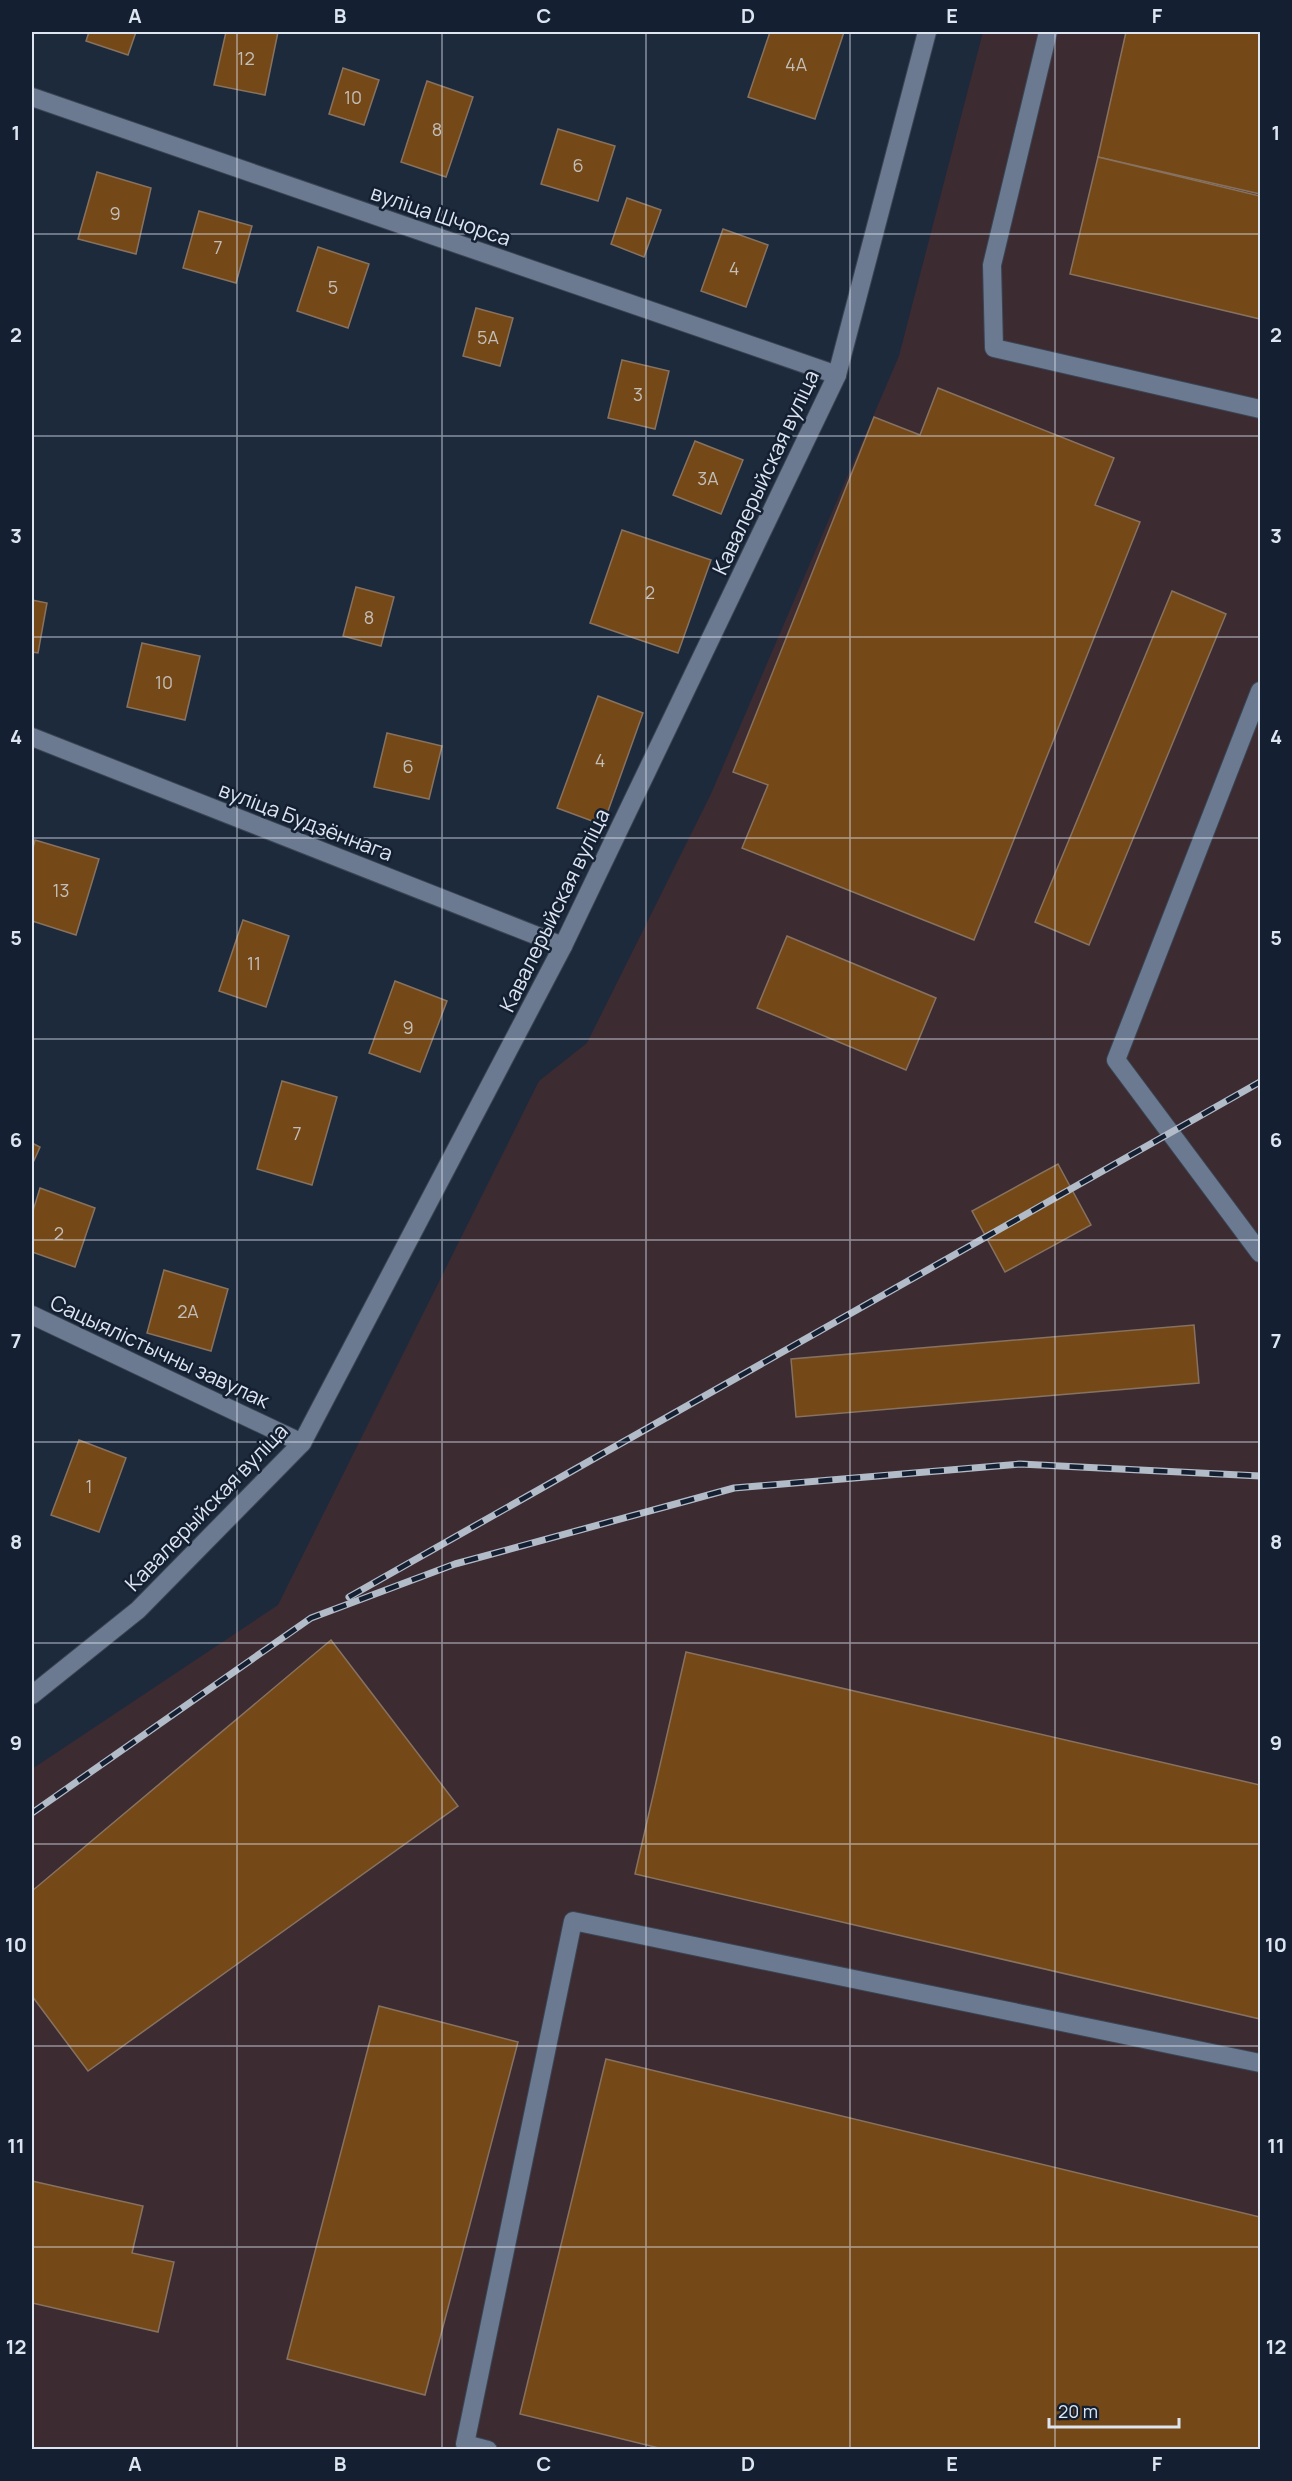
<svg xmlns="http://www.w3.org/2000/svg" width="1292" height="2481" font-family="Manrope,sans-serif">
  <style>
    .industrial { fill: #3d2b32 }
    .building { fill: #754917; stroke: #877260; stroke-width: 1.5 }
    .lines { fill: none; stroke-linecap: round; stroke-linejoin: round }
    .service-casing { stroke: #3a4554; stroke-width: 20 }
    .minor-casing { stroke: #3a4554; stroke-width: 20 }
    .tertiary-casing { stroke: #3a4554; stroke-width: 20 }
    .service { stroke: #6b7a90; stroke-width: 18 }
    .minor { stroke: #6b7a90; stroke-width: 18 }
    .tertiary { stroke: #6b7a90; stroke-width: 18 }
    .rail-casing { stroke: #b2bbc8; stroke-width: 7 }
    .rail { stroke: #142032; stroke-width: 4.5; stroke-dasharray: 14; stroke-linecap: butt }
    .grid { fill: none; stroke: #dde5f1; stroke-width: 1.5; stroke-opacity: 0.55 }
    .labels { text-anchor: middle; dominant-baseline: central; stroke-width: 5; stroke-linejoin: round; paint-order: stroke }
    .number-label { font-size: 18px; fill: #c3beba }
    .street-label { font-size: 21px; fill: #dde5f1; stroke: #142032 }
    .neatline { fill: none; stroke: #dde5f1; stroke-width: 2 }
    .grid-label { font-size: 20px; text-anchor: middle; font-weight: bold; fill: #dde5f1 }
  </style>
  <rect width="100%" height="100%" fill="#1d2a3c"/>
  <!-- industrial -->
  <polygon class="industrial" points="983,32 1260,32 1260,2449 32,2450 32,1769 278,1605 539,1081 587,1043 711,794 899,356"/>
  <!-- building -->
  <g class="building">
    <polygon points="89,32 136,32 128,55 86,41"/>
    <polygon points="226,32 278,32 265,95 214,85"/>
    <polygon points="770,32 844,32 815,119 748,97"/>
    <polygon points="1126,32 1260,32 1260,194 1098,157"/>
    <polygon points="343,68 379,80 364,125 329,114"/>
    <polygon points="427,81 473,97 446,177 401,162"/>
    <polygon points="558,129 615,146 598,201 541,184"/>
    <polygon points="1098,157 1260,196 1260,319 1070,274"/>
    <polygon points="97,172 151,188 136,254 78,239"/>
    <polygon points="627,198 661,210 644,257 611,244"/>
    <polygon points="199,211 252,226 236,283 183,268"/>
    <polygon points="723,229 768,245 746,307 701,291"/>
    <polygon points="318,247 369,264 348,328 297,311"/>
    <polygon points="476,308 513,318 500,366 463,356"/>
    <polygon points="622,360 669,371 655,429 608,418"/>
    <polygon points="938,388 1114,458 1095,505 1140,522 974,940 742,848 768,785 733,772 874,417 920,435"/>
    <polygon points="695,441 743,460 721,514 673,495"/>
    <polygon points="622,530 711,560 678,653 590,623"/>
    <polygon points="356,587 394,597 381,646 343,636"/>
    <polygon points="1172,591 1226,614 1089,945 1035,922"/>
    <polygon points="32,600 47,603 38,653 32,652"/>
    <polygon points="142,643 200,656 185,720 127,707"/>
    <polygon points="598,696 643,713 603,825 557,808"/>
    <polygon points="387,733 442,746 429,799 374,787"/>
    <polygon points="35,840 99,859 76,935 32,921 32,852"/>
    <polygon points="243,920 289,936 266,1007 219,991"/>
    <polygon points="787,936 936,998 906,1070 757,1008"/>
    <polygon points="395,981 447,1001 420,1072 369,1053"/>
    <polygon points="282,1081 337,1097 312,1185 257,1169"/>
    <polygon points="32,1143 40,1147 32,1165"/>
    <polygon points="1058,1164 1091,1225 1005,1272 972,1211"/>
    <polygon points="40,1188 95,1208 75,1267 32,1252 32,1214"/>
    <polygon points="164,1270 228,1289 211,1351 147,1333"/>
    <polygon points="1194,1325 1199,1383 796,1417 791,1359"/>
    <polygon points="79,1440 126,1458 99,1532 51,1515"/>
    <polygon points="331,1640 458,1806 88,2071 32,1996 32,1891"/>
    <polygon points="686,1652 1260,1785 1260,2019 635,1874"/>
    <polygon points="379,2006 518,2042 425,2395 287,2359"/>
    <polygon points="606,2059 1260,2217 1260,2450 667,2450 520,2414"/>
    <polygon points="32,2181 143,2206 132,2253 174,2262 158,2332 32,2303"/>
  </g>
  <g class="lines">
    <!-- service casing -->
    <g class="service-casing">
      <g id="service">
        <polyline points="1048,32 992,265 994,348 1260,409"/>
        <polyline points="1260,691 1116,1060 1260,1253"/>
        <polyline points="488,2450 465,2444 573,1921 1260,2063"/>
      </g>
    </g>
    <!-- minor casing -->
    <g class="minor-casing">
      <g id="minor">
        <polyline points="32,97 837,375"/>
        <polyline points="32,1315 302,1443"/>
        <polyline points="32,1695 138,1610 302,1443 563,946 837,375 927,32"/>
      </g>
    </g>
    <!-- tertiary casing -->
    <g class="tertiary-casing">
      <polyline id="tertiary" points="32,737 563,946"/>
    </g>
    <!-- service -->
    <use href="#service" class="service"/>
    <!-- minor -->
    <use href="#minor" class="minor"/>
    <!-- tertiary -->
    <use href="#tertiary" class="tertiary"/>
    <!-- rail casing -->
    <g class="rail-casing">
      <g id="rail">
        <polyline points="349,1597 1260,1082"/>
        <polyline points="32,1813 311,1618 455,1564 734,1488 1020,1464 1260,1476"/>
      </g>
    </g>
    <!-- rail -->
    <use href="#rail" class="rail"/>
  </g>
  <!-- grid -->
  <path class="grid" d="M237,32v2418M442,32v2418M646,32v2418M850,32v2418M1055,32v2418M32,234h1228M32,436h1228M32,637h1228M32,838h1228M32,1039h1228M32,1240h1228M32,1442h1228M32,1643h1228M32,1844h1228M32,2046h1228M32,2247h1228"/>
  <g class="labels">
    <!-- number labels -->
    <g class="number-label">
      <text x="246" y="58">12</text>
      <text x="796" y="64">4А</text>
      <text x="353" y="97">10</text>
      <text x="437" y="129">8</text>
      <text x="578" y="165">6</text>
      <text x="115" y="213">9</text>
      <text x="218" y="247">7</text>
      <text x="734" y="268">4</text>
      <text x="333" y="287">5</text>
      <text x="488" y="337">5А</text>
      <text x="638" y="394">3</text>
      <text x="708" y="478">3А</text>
      <text x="650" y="592">2</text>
      <text x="369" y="617">8</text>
      <text x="164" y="682">10</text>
      <text x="600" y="760">4</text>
      <text x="408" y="766">6</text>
      <text x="61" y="890">13</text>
      <text x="254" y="963">11</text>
      <text x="408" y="1027">9</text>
      <text x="297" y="1133">7</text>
      <text x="59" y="1233">2</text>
      <text x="188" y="1311">2А</text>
      <text x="89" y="1486">1</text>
    </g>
    <!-- street labels -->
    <g class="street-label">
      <text transform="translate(441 215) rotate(19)">вуліца Шчорса</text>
      <text transform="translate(765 472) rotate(-65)">Кавалерыйская вуліца</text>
      <text transform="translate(306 821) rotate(21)">вуліца Будзённага</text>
      <text transform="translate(554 910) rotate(-64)">Кавалерыйская вуліца</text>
      <text transform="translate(160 1351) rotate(25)">Сацыялістычны завулак</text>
      <text transform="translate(206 1507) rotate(-46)">Кавалерыйская вуліца</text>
    </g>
  </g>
  <!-- border -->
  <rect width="1292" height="2481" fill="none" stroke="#142032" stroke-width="66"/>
  <!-- scale -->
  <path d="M1049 2418v9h130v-9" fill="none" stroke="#dde5f1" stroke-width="3"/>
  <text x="1058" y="2418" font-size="18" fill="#dde5f1" stroke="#142032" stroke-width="4.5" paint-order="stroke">20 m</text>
  <rect x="33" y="33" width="1226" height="2415" class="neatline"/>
  <g class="grid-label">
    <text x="135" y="23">A</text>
    <text x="340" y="23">B</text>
    <text x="544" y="23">C</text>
    <text x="748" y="23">D</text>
    <text x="952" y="23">E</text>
    <text x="1157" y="23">F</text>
    <text x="16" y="140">1</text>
    <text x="1276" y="140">1</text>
    <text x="16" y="342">2</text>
    <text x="1276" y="342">2</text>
    <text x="16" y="543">3</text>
    <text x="1276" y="543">3</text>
    <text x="16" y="744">4</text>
    <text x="1276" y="744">4</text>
    <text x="16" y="945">5</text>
    <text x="1276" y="945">5</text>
    <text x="16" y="1147">6</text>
    <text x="1276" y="1147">6</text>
    <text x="16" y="1348">7</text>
    <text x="1276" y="1348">7</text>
    <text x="16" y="1549">8</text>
    <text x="1276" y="1549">8</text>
    <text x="16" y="1750">9</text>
    <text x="1276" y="1750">9</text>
    <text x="16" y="1952">10</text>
    <text x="1276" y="1952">10</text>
    <text x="16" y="2153">11</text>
    <text x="1276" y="2153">11</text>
    <text x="16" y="2354">12</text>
    <text x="1276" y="2354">12</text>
    <text x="135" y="2471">A</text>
    <text x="340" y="2471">B</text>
    <text x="544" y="2471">C</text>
    <text x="748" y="2471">D</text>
    <text x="952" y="2471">E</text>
    <text x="1157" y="2471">F</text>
  </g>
</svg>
